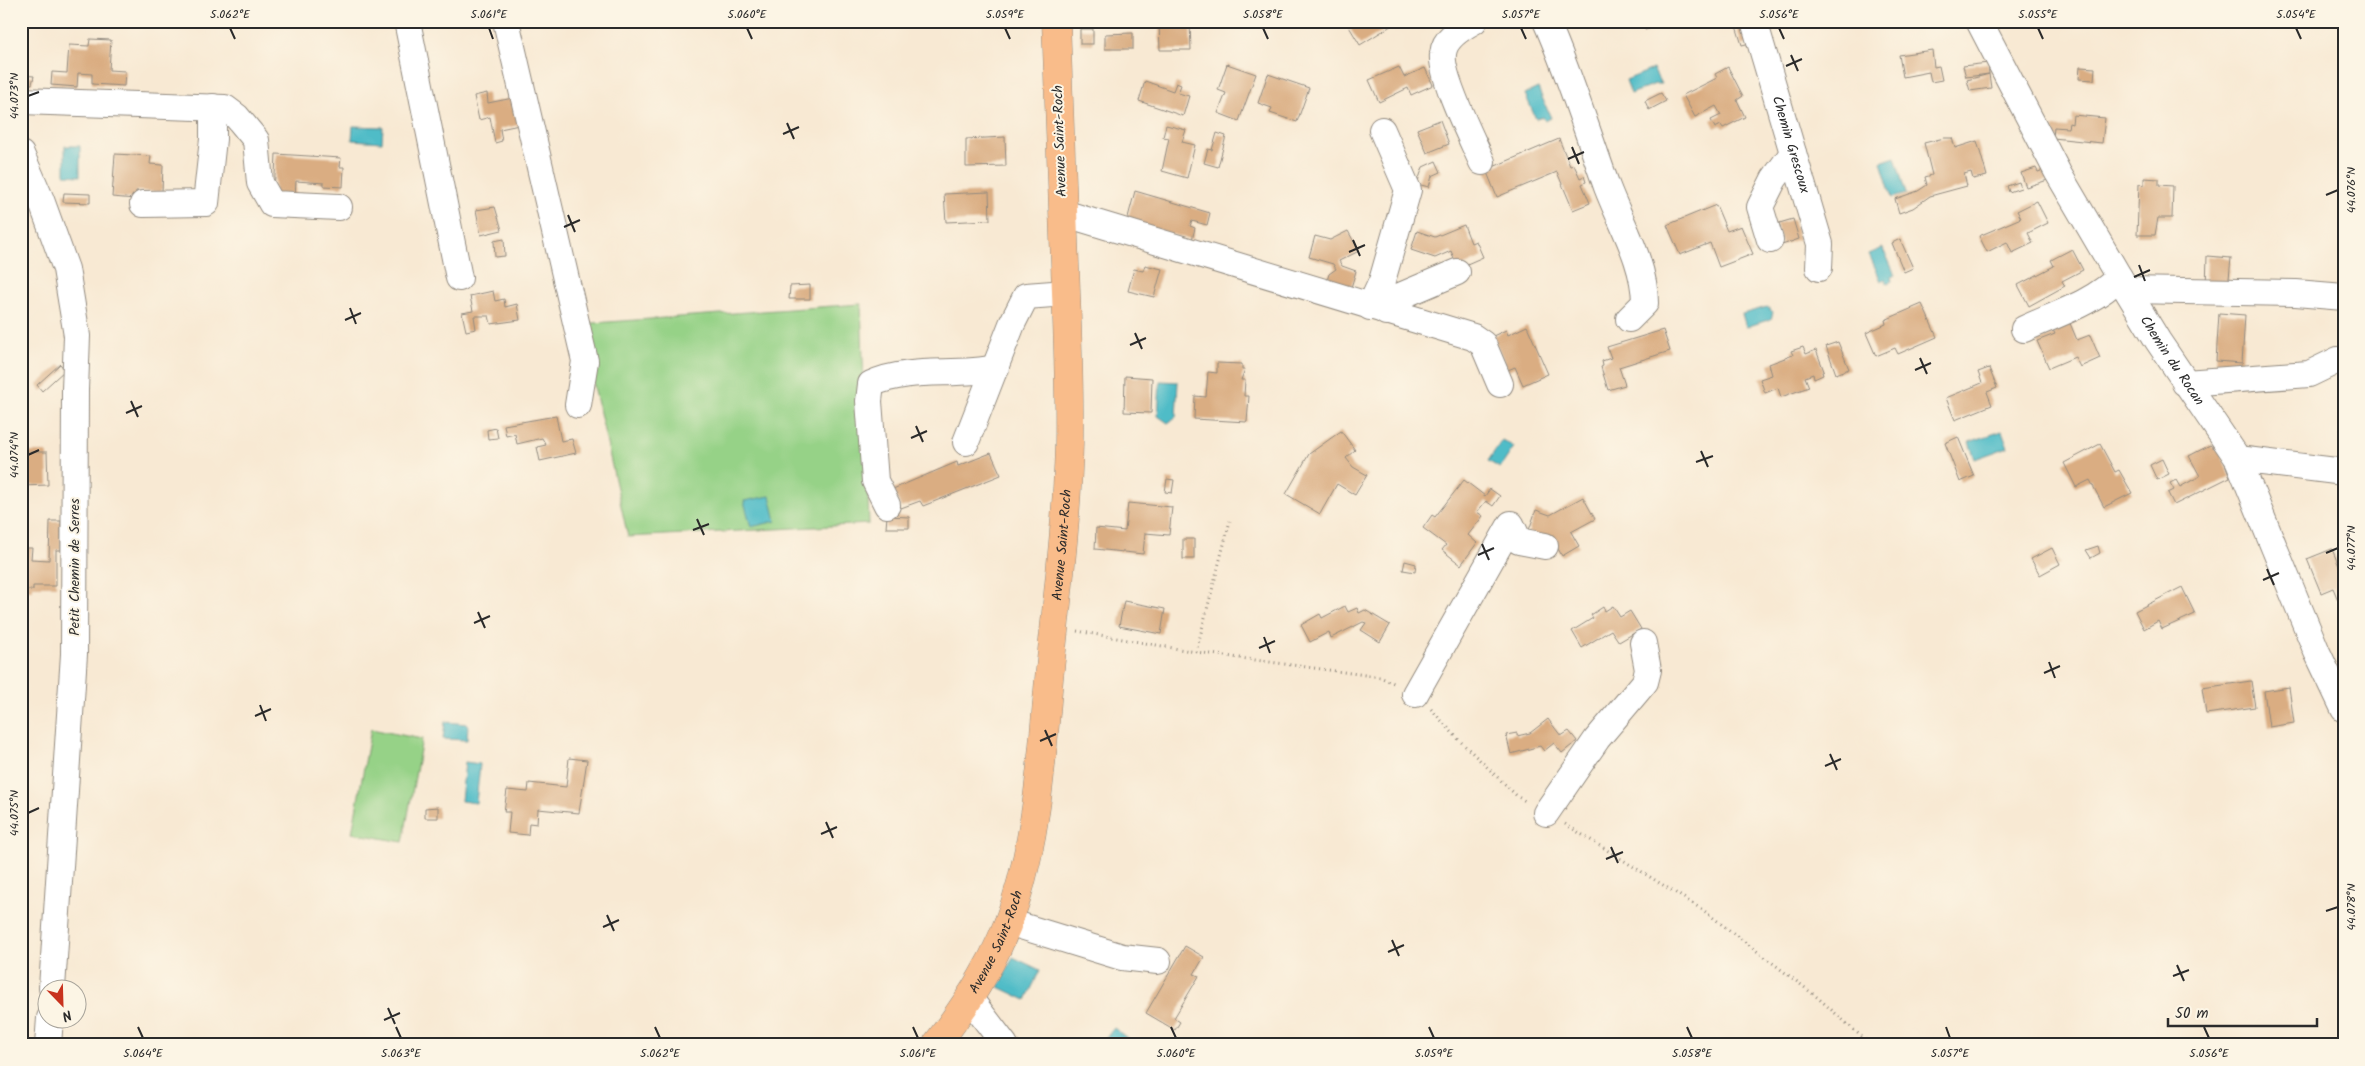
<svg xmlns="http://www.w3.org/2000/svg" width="2365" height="1066" font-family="Kalam,sans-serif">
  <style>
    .green { fill: #96d287; stroke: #607e59 }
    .water { fill: #4fbcc7; stroke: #3d7479 }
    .building { fill: #daad82 }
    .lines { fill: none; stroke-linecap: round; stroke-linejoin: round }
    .minor-casing { stroke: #928a7f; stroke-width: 28 }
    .major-casing { stroke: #928a7f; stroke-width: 29 }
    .path { stroke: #928a7f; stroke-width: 3; stroke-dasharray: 1 4; stroke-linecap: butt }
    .minor { stroke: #fff; stroke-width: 26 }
    .major { stroke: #f9bc8a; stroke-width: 28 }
    .ticks { fill: none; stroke: #2b2b2b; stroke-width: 2 }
    .labels { text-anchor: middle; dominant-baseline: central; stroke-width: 4; stroke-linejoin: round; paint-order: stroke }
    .street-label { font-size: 14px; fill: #2b2b2b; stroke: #fcf5e5 }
    .neatline { fill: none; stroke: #2b2b2b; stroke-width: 2 }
    .ticks-label { font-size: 12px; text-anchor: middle; fill: #2b2b2b }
  </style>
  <rect width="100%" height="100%" fill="#fcf5e5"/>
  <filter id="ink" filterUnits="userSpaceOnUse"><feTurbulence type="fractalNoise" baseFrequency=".02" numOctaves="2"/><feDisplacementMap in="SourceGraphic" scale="10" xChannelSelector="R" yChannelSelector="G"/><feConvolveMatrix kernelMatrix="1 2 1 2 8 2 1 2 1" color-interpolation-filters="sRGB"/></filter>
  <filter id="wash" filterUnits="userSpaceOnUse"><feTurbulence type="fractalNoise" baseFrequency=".0096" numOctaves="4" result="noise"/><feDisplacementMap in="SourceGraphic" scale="20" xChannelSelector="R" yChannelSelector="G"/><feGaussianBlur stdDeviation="1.12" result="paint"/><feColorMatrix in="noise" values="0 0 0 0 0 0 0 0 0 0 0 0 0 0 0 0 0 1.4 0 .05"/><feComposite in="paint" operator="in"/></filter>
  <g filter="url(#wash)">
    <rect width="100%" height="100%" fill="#f8e9d3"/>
    <!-- green -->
    <g class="green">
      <polygon points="861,304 869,524 628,537 580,324"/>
      <polygon points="371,729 422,739 403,842 352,833"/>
    </g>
    <!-- water -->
    <g class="water">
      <polygon points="1653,69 1661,84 1655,84 1631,94 1626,80"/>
      <polygon points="1538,88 1551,118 1545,121 1543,117 1536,119 1525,94"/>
      <polygon points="353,126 383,127 382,142 352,140"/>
      <polygon points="65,146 80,146 80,176 65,175"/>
      <polygon points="1895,157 1906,194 1892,198 1881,162"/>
      <polygon points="1883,248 1895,275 1891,277 1892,281 1887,283 1885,279 1881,281 1869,254"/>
      <polygon points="1767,307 1773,312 1771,319 1746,327 1742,314"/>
      <polygon points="1160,381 1178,382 1176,417 1168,423 1158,416"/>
      <polygon points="2002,431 2008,447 1975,459 1969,442"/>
      <polygon points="1502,440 1514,447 1500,468 1488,461"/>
      <polygon points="770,496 776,521 751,527 744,501"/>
      <polygon points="445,722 468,724 467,740 443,739"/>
      <polygon points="465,762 480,764 476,803 461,801"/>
      <polygon points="1013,957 1040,970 1026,1000 999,987"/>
      <polygon points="1114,1028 1136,1045 1113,1045 1105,1039"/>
    </g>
    <g id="blocks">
      <!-- building -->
      <g class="building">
        <polygon points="1159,21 1190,21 1191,50 1160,50"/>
        <polygon points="1355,21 1392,21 1394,24 1360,45 1348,25"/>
        <polygon points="1628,21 1672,21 1672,22 1645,30 1643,23 1630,27"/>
        <polygon points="1748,23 1754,42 1742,45 1736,26"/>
        <rect x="1080" y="29" width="13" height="15"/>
        <polygon points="1133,33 1133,49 1105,49 1105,34"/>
        <polygon points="90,39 111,40 109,70 125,71 124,86 92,84 92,74 78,73 77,87 51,85 52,72 67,73 69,45 89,46"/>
        <polygon points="1932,50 1934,67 1939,66 1942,80 1931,82 1929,72 1903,77 1899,55"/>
        <polygon points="1988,63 1989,74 1966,77 1963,66"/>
        <polygon points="1227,64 1256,74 1239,121 1218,113 1226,93 1218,90"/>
        <polygon points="1399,67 1404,77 1425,68 1433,85 1411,95 1408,88 1379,102 1369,80"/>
        <polygon points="1728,67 1743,96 1737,100 1745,117 1723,128 1721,125 1715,128 1711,120 1721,115 1716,106 1695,117 1683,95 1717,78 1715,74"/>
        <polygon points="2080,67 2095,68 2094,80 2079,79"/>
        <polygon points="1268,74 1309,88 1297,122 1270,113 1272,108 1258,103"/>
        <polygon points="1989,74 1991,88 1970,91 1967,80"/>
        <polygon points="21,75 34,76 32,84 21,84"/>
        <polygon points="1145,81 1173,91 1176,83 1181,85 1178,93 1189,96 1183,116 1139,101"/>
        <polygon points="487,93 488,103 518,97 524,124 500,129 502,141 495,143 490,117 479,120 474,96"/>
        <polygon points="1661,93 1666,101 1649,110 1645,101"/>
        <polygon points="2073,115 2105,118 2102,143 2053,138 2054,127 2068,128 2069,123 2072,124"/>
        <polygon points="1440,120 1449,144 1427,153 1417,129"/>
        <polygon points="1166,125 1186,130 1182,142 1195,145 1187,178 1162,171 1169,138 1163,137"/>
        <polygon points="1217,133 1226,136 1218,167 1204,163 1208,149 1212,150"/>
        <polygon points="1005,137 1006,166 966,167 966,139"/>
        <polygon points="1944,138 1952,138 1955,148 1977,141 1987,176 1973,179 1971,172 1964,174 1967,186 1930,196 1913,208 1899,213 1895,199 1918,191 1927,185 1925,177 1932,175 1924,143"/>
        <polygon points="1559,139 1570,166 1574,165 1580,178 1584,176 1586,182 1582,184 1590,203 1573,210 1557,172 1497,197 1486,170"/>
        <polygon points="115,154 151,156 150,164 163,165 162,192 136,191 135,199 112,197"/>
        <polygon points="276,154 341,158 340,167 344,167 343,187 324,186 324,183 296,181 295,196 274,195"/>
        <polygon points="1436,161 1441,172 1432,176 1429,187 1417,184 1423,167"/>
        <polygon points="2036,168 2038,172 2047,169 2051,179 2026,187 2021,173"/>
        <polygon points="2144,178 2159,179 2159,185 2173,186 2172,218 2158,218 2155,235 2137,235 2139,184 2144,185"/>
        <polygon points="2019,182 2021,188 2009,192 2007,186"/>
        <polygon points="1135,191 1210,213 1207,225 1192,221 1190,226 1195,228 1192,240 1127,221"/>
        <polygon points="989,192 990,220 946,222 944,194"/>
        <polygon points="64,193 90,194 90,203 63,202"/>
        <polygon points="2037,201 2048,223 2028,233 2033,243 2012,253 2007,242 1987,252 1979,236 2021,218 2017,211"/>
        <polygon points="1716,205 1727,231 1741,226 1753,254 1719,267 1710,243 1680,255 1667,225"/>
        <polygon points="495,207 502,230 481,235 476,210"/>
        <polygon points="1793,219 1799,239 1782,245 1776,224"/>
        <polygon points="1464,225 1471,243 1476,241 1483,257 1458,268 1451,251 1435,258 1411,250 1417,231 1435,237"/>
        <polygon points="1348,231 1359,251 1339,261 1342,266 1356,271 1350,291 1326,284 1329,274 1336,269 1333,264 1309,257 1315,236 1330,240"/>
        <polygon points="504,239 505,256 495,257 494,241"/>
        <polygon points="1900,239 1913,268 1904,272 1892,243"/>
        <polygon points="2072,249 2083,270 2062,281 2065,286 2029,306 2018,285 2054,266 2051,260"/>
        <polygon points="2207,256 2231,258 2228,289 2206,287"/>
        <polygon points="1145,265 1162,269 1154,297 1128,291 1134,269 1143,271"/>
        <polygon points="810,285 810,299 789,299 790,286"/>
        <polygon points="493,291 495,301 504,299 505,307 517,304 520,320 491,324 489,316 474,316 476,329 466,331 462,313 473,311 470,296"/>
        <polygon points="1922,304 1937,337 1898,354 1895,348 1876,356 1866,333 1886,324 1885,320"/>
        <polygon points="2219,313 2245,315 2242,363 2216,361"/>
        <polygon points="2069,321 2077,340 2090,335 2100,358 2080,367 2075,357 2049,368 2037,341 2055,334 2052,328"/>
        <polygon points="1527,326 1548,374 1523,385 1515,367 1508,370 1493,336 1506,330 1508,335"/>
        <polygon points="1663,330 1670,351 1619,367 1625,385 1608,390 1601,367 1603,366 1602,361 1611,358 1607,347"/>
        <polygon points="1838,342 1849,369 1836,374 1826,346"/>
        <polygon points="1803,347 1806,354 1816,350 1824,371 1822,372 1823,375 1814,379 1813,374 1805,377 1809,387 1781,397 1778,388 1765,393 1760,379 1772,375 1769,364 1793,355 1791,351"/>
        <polygon points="1217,363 1242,364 1242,369 1245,369 1241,380 1245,380 1244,396 1249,396 1247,422 1194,419 1195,396 1206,397 1208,372 1217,373"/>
        <polygon points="60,364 65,370 42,391 37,385"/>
        <polygon points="1989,368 1997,388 1987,392 1992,405 1955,420 1946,398 1982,383 1978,372"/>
        <polygon points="1125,376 1152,378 1151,413 1124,412"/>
        <polygon points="2341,410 2344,410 2344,446 2340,445"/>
        <polygon points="556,416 561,441 572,439 576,453 540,461 537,447 546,445 542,438 517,444 515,434 506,436 504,425"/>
        <polygon points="496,428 498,438 488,439 487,430"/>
        <polygon points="1341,431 1355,450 1346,458 1353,467 1367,475 1355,495 1337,484 1320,514 1286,494 1309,454"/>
        <polygon points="1958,437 1974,476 1960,482 1945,443"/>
        <polygon points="2100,444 2115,472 2119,470 2132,493 2104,507 2090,480 2076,487 2064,463"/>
        <polygon points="2210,445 2221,453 2230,477 2174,505 2168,493 2174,490 2170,483 2176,480 2180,487 2200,476 2189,456"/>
        <polygon points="21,452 47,452 48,485 21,486"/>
        <polygon points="991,453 1001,475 923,506 920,501 901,508 893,489 957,462 958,466"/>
        <polygon points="2162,459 2169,474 2157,480 2150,465"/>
        <polygon points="1167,479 1174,480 1172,493 1165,492"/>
        <polygon points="1464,480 1485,496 1490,489 1500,496 1493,506 1486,501 1477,512 1483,516 1468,535 1477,543 1461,565 1442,550 1446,545 1423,528 1432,515 1435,517"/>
        <polygon points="1583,497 1595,519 1571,532 1579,546 1562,556 1554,541 1528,533 1536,510 1550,515"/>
        <polygon points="1128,503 1172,507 1169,535 1145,533 1143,554 1095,549 1096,528 1125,531"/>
        <polygon points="887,516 909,517 909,528 886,528"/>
        <polygon points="50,521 61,521 61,550 56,550 56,586 33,586 33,590 21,590 21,548 32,548 31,559 49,560"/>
        <rect x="1183" y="539" width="11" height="20"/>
        <polygon points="2098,546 2100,553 2091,558 2086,550"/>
        <polygon points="2052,548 2060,564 2040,575 2031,559"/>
        <polygon points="2332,549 2341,571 2344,569 2344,598 2338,600 2333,588 2321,593 2307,559"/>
        <polygon points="1405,561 1416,564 1415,572 1403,570"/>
        <polygon points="2182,587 2195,614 2162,629 2158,621 2144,629 2135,611"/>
        <polygon points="1124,601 1165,609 1161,634 1119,626"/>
        <polygon points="1345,606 1348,612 1357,608 1359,613 1365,610 1390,625 1380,642 1361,630 1366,623 1363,622 1331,638 1329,632 1310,642 1301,625 1320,614 1322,618"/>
        <polygon points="1613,606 1620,617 1630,611 1641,629 1619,642 1611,630 1582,648 1572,631 1593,618 1591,615 1603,607 1605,611"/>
        <polygon points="2251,681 2255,707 2206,714 2202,688"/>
        <polygon points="2289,687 2294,723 2269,727 2264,691"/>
        <polygon points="1548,719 1561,736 1569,731 1577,741 1562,753 1554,743 1544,751 1540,746 1511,754 1506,735 1517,733 1517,736 1530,733"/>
        <polygon points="569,758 587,760 579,813 538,809 537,824 529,823 528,835 508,833 510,812 504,812 507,790 528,792 529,783 566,787"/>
        <polygon points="438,807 438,818 425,818 425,808"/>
        <polygon points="1185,946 1204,957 1194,974 1199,976 1174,1018 1180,1022 1175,1030 1146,1013"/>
      </g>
    </g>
  </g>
  <g filter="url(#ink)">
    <use href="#blocks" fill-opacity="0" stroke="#928a7f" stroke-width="1"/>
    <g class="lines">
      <!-- minor casing -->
      <g class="minor-casing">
        <g id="minor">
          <polyline points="407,21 459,278"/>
          <polyline points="506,21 585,361 578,405"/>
          <path d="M1474,21c-13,7 -30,17 -31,33 -3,22 29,85 39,108"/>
          <path d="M1546,21c24,54 41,111 61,166 14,37 38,76 38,116l-16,16"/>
          <path id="s1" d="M1754,21l66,223 -1,24"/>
          <path id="s2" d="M1979,21l79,152 61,104 39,64 80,118 79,193 27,57"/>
          <polyline points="21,101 225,108 237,117 256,140 260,183 272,204 339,207"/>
          <polyline points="21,154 41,200 66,269 77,336 75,390 74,654 52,988"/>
          <polyline points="143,204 206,203 213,139 213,107"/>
          <polyline points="1063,213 1473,337 1483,344 1500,384"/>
          <polyline points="1770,240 1760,207 1774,179 1793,153"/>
          <polyline points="2128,290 2296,293 2344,297"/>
          <polyline points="1370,307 1382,281 1408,190 1382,130"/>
          <polyline points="1386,312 1391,300 1457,272"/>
          <path d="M2024,329c32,-15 70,-26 95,-52"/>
          <polyline points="2185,383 2309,374 2338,360 2344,360"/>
          <polyline points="966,442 1012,324 1026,296 1066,293"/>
          <polyline points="2238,459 2344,472"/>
          <path d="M887,505l-12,-24 -6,-80 2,-17c40,-18 83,-7 125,-16"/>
          <polyline points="1415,694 1511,524 1519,541 1545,546"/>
          <polyline points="1546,813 1597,739 1645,682 1648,670 1643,643"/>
          <polyline points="1008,922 1122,957 1158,961"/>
          <polyline points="970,999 1005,1045"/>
          <polyline points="48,1045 50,1018"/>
        </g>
      </g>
      <!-- major casing -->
      <g class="major-casing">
        <g id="major">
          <path id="s3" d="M936,1045c34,-45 62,-88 79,-142 23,-72 27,-149 34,-224 8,-79 18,-157 20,-236 1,-60 -2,-120 -4,-179 -3,-81 -6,-162 -9,-243"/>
        </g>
      </g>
      <!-- path -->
      <g class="path">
        <polyline points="1077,631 1196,652 1380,677 1396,684"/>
        <polyline points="1196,652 1230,521"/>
        <polyline points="1431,709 1459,740 1518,797 1527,802"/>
        <polyline points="1565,824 1703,910 1817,997 1871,1045"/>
      </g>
      <!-- minor -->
      <use href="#minor" class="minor"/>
      <!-- major -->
      <use href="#major" class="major"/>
    </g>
  </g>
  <!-- ticks -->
  <path class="ticks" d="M230,28l5,11M489,28l4,11M747,28l5,11M1005,28l5,11M1263,28l5,11M1521,28l5,11M1779,28l5,11M2038,28l5,11M2296,28l5,11M1791,55l7,16M1786,66l16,-7M28,96l11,-4M787,123l7,16M783,134l16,-7M1572,147l7,17M1568,159l16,-7M2326,195l12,-5M568,215l7,17M564,227l16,-7M1353,240l7,16M1349,252l16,-7M2139,265l6,16M2134,277l16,-7M350,308l6,16M345,320l16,-7M1135,333l7,16M1130,345l16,-7M1920,358l7,16M1915,370l16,-7M131,401l7,16M126,413l16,-7M916,426l7,16M911,438l16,-7M1701,451l7,16M28,455l11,-5M1696,462l17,-6M697,519l7,16M693,530l16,-6M1482,544l7,16M2326,553l12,-5M1478,555l16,-7M2267,569l7,16M2263,580l16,-7M478,612l7,16M474,623l16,-7M1264,637l6,16M1259,648l16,-7M2049,662l6,16M2044,673l16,-7M260,705l6,16M255,716l16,-7M1045,730l7,16M1040,741l16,-7M1830,754l7,16M1825,766l16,-7M28,813l11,-5M826,822l7,16M821,834l16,-7M1611,847l7,16M1606,859l17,-7M2326,911l12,-4M607,915l7,16M603,927l16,-7M1392,940l7,16M1388,952l16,-7M2177,965l7,16M2173,976l16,-6M388,1008l7,16M384,1020l16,-7M138,1027l5,11M396,1027l5,11M655,1027l5,11M913,1027l5,11M1171,1027l5,11M1429,1027l5,11M1687,1027l5,11M1946,1027l4,11M2204,1027l5,11"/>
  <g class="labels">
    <!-- street labels -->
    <g class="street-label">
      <text transform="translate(1060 141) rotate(-92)">Avenue Saint-Roch</text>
      <text stroke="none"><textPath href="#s1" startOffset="129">Chemin Grescoux</textPath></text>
      <text stroke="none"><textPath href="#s2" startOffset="391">Chemin du Rocan</textPath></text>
      <text stroke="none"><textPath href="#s3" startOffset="525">Avenue Saint-Roch</textPath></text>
      <text transform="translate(75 567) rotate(-90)">Petit Chemin de Serres</text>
      <text stroke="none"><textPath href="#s3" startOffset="120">Avenue Saint-Roch</textPath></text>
    </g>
  </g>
  <!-- margin -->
  <rect width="2365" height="1066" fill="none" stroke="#fcf5e5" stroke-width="55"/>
  <!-- north arrow -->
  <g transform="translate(62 1004) rotate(157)"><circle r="24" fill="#fcf5e5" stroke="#a8a49b"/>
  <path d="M0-4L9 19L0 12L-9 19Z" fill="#c8321e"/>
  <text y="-8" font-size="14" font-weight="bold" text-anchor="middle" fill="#2b2b2b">N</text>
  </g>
  <!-- scale -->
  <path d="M2168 1018v8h149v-8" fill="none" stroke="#2b2b2b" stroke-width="2.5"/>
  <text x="2175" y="1018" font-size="15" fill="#2b2b2b" stroke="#fcf5e5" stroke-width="4" paint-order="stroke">50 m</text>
  <rect x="28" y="28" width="2310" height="1010" class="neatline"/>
  <g class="ticks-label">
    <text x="230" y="18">5.062°E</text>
    <text x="489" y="18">5.061°E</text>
    <text x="747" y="18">5.060°E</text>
    <text x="1005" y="18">5.059°E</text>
    <text x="1263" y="18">5.058°E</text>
    <text x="1521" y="18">5.057°E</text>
    <text x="1779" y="18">5.056°E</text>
    <text x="2038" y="18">5.055°E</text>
    <text x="2296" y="18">5.054°E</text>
    <text transform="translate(14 96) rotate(-90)" y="4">44.073°N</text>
    <text transform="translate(2351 190) rotate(-90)" y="4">44.076°N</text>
    <text transform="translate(14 455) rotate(-90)" y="4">44.074°N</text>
    <text transform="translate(2351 548) rotate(-90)" y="4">44.077°N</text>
    <text transform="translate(14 813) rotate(-90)" y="4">44.075°N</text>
    <text transform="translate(2351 907) rotate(-90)" y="4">44.078°N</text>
    <text x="143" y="1057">5.064°E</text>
    <text x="401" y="1057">5.063°E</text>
    <text x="660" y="1057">5.062°E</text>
    <text x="918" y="1057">5.061°E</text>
    <text x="1176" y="1057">5.060°E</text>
    <text x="1434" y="1057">5.059°E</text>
    <text x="1692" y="1057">5.058°E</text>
    <text x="1950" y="1057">5.057°E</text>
    <text x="2209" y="1057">5.056°E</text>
  </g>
</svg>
